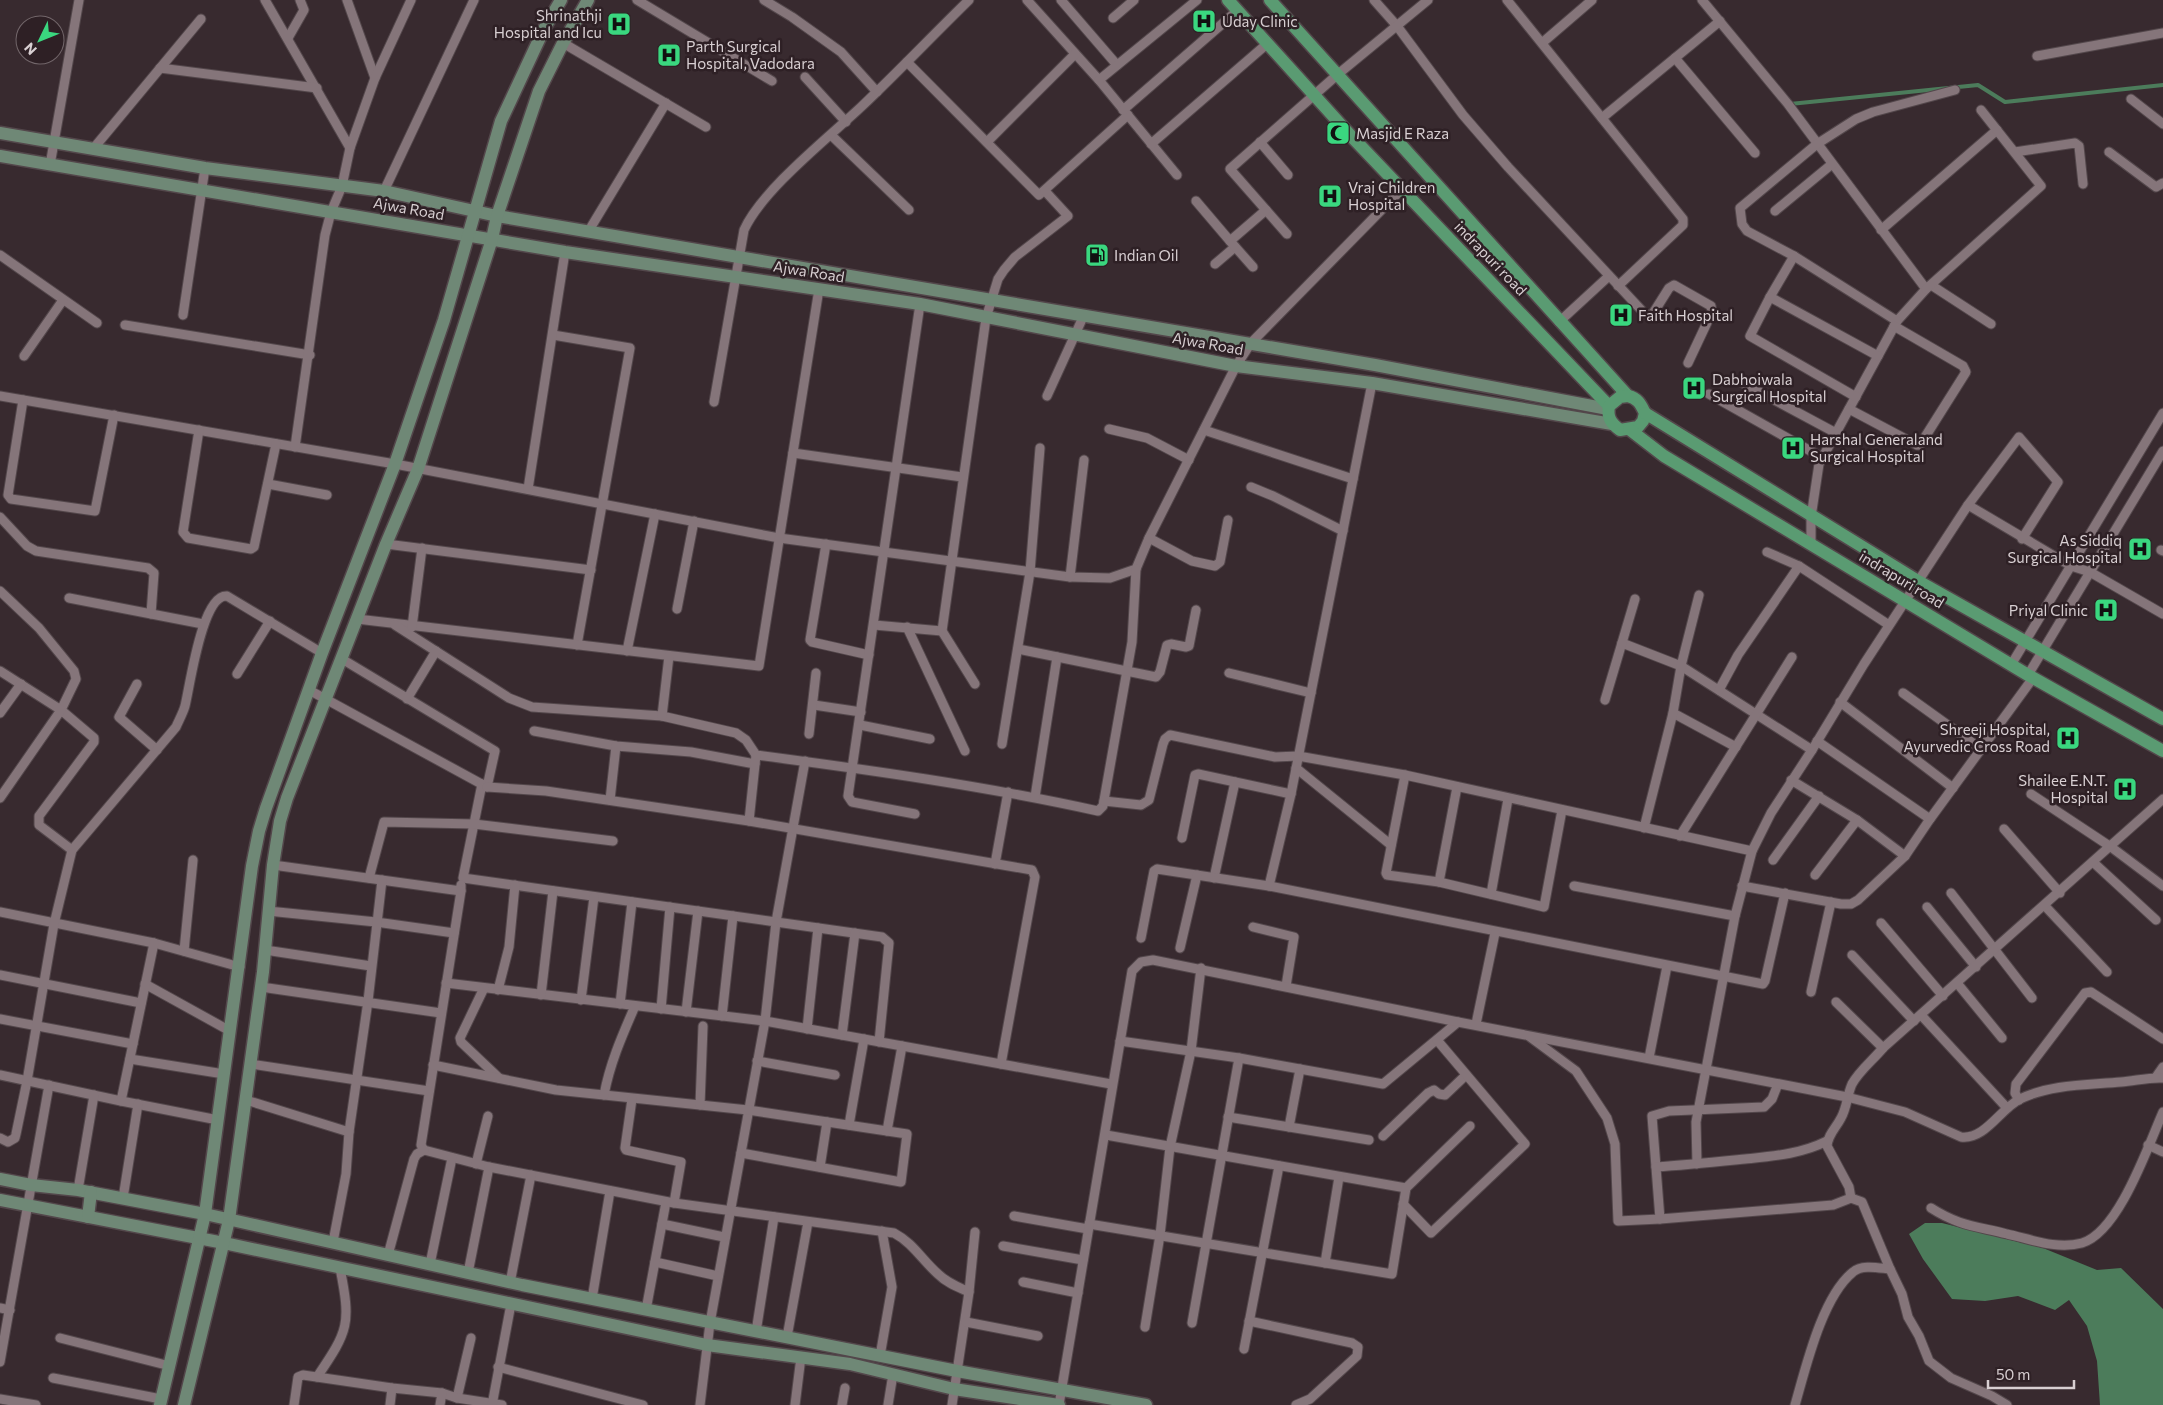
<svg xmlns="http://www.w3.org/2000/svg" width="2163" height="1405" font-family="Commissioner,sans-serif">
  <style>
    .water { fill: #4c7c5b }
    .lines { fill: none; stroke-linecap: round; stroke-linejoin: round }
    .stream { stroke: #4c7c5b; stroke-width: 4 }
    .street-casing { stroke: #53474b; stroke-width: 11 }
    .secondary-casing { stroke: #53474b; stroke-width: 15 }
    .primary-casing { stroke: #53474b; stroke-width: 15 }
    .street { stroke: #85757a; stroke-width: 9 }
    .secondary { stroke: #6f8876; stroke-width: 12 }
    .primary { stroke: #5a9b72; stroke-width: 12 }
    .labels { text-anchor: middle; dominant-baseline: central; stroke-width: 5; stroke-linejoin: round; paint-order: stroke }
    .poi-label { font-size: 15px; fill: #d8cfd2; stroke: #2e2025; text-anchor: start }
    .street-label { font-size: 15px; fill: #d8cfd2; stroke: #2e2025 }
  </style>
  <rect width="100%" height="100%" fill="#382a2f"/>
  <!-- water -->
  <polygon class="water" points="1925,1223 1942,1223 2043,1248 2097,1270 2121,1268 2163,1309 2163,1405 2100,1405 2097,1361 2087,1326 2069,1300 2055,1310 2018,1296 1985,1301 1952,1299 1923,1259 1909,1234"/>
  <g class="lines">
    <!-- stream -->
    <polyline class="stream" points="1790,104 1978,85 2005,102 2163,85"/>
    <!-- street casing -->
    <g class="street-casing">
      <g id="street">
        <polyline points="265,0 350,148"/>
        <polyline points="347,0 375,78"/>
        <polyline points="637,0 772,81"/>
        <polyline points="764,0 792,17 841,52 877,92"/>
        <polyline points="1027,0 1099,80 1177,175"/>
        <polyline points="1061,0 1117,65"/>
        <polyline points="1374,0 1397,26 1463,115 1508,167 1645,314 1652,315 1669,288 1674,285 1711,306 1712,312 1688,363"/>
        <polyline points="1507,0 1683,219 1683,225 1618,286"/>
        <polyline points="1702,0 1788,104 1926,289 1897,321 1819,464 1811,517 1811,543"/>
        <polyline points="1113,18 1134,0"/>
        <polyline points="288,38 304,10 300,0"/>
        <polyline points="563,43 706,127"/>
        <polyline points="1542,43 1592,0"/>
        <polyline points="2037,56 2163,33"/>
        <polyline points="1675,58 1755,153"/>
        <polyline points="907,62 1039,195 1128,115"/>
        <polyline points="160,68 317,88"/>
        <polyline points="805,77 846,122"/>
        <polyline points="1099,80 1197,0"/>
        <polyline points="2131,99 2163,124"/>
        <polyline points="1123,110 1237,11"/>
        <polyline points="1602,118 1720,21"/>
        <polyline points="831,135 909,210"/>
        <polyline points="987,142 1075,54"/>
        <polyline points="1260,142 1288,175"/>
        <polyline points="1151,144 1268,43"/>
        <polyline points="93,149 201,19"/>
        <polyline points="2015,152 2075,143 2079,146 2083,184"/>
        <polyline points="2109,152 2156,187 2163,183"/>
        <polyline points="50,165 79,0"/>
        <polyline points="384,191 474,0"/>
        <polyline points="1196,201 1230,241"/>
        <polyline points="1775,211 1832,164"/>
        <polyline points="1881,230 1997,130"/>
        <polyline points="588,232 666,103"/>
        <polyline points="1287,234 1230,169 1337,75 1428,0"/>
        <polyline points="0,255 97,323"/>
        <polyline points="1794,256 1770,297 1750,336 1856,397"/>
        <polyline points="1215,264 1235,247"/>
        <polyline points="1253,267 1230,241 1266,210"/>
        <polyline points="1931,285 1991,324"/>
        <polyline points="1926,289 2041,186 1981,110"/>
        <polyline points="1770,297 1878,356"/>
        <polyline points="183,315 205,168"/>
        <polyline points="1897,321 1794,256 1747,231 1742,224 1740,208 1817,144 1856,119 1873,112 1955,90"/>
        <polyline points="1559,322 1609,276"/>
        <polyline points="125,325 310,355"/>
        <polyline points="553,335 630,348 577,645"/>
        <polyline points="24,356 63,300"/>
        <polyline points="1739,381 1836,433"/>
        <polyline points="1709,394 1823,458"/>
        <polyline points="0,396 395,464 779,538 1070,577 1110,578 1136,569 1149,538 1236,366 1251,343 1402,189"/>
        <polyline points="1047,396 1084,315"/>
        <polyline points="23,400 8,495 11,499 95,511 114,415"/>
        <path d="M714,402l30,-172c18,-40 84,-92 117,-123 37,-35 72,-72 108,-107"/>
        <polyline points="1849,409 1917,445 1920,445 1966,372 1963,366 1894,326"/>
        <polyline points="1109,429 1147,438 1189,460"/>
        <polyline points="199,430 183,532 188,538 251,549 254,547 276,444"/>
        <polyline points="1204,430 1353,479"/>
        <polyline points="295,447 325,235 331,212 342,186 350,148 375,78 411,0"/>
        <polyline points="793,453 962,477"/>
        <polyline points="268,484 327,495"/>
        <polyline points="1251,487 1273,496 1343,531"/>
        <polyline points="528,489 565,252"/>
        <polyline points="1968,505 2071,566 2090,572 2163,614"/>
        <polyline points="0,517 27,546 36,551 148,568 154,573 151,614"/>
        <polyline points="1149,538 1192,561 1215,566 1220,562 1228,520"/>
        <polyline points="386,544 591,570"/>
        <polyline points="826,544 810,640 812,642 869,655"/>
        <polyline points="2161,550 2163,551"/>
        <polyline points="1767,552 1799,566 1889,625"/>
        <polyline points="1070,577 1084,460"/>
        <polyline points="0,591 39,628 74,671 76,679 61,710 94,738 94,742 39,816 39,825 72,850"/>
        <polyline points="69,598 203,624"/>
        <polyline points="677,609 694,521"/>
        <polyline points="357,619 759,666 819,289"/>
        <path d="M395,625l114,73 23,9 130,9 74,17 10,7 10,15c114,15 229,31 342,56l5,-5 29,-164 4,-73"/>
        <polyline points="874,625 942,631"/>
        <polyline points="412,627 422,548"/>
        <polyline points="907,627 965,751"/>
        <polyline points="1622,643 1681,666 1812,750"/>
        <polyline points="1018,649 1156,677 1160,672 1167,645 1171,644 1186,647 1189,646 1196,610"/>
        <polyline points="627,651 655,514"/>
        <polyline points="2011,665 2163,413"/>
        <polyline points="0,671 61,710 0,798"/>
        <polyline points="1229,673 1311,693"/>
        <polyline points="237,674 270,621"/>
        <polyline points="2028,675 2163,451"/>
        <polyline points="137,684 119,717 157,750"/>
        <polyline points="975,684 942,631 986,318 998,279 1004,270 1015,257 1068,216 1045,191"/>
        <polyline points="309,690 487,787 495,751 342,659"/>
        <polyline points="1719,690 1738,655 1799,566"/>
        <polyline points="1903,693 1981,749"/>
        <polyline points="407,699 436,651"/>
        <polyline points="1605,700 1635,599"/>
        <polyline points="1840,702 1953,788"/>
        <polyline points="814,705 861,712"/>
        <polyline points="0,713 21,684"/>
        <polyline points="1673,713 1736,747"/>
        <polyline points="662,716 669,656"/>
        <polyline points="860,725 930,739"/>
        <polyline points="534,731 616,746 691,752 755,764"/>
        <polyline points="809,734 816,673"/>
        <polyline points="1817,741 1930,819"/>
        <polyline points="1002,744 1030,572 1040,448"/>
        <polyline points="805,761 776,922 882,937 889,943 879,1042"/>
        <polyline points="1296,768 1391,845"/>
        <polyline points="1405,775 1386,873 1387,875 1439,882 1544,907 1562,810"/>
        <polyline points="1791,780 1857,820 1905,856"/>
        <polyline points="482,784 463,878 776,922 765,1021 710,1323 700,1405"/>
        <polyline points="487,787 546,791 749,821 756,755"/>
        <polyline points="2031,794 2111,847 2163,886"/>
        <polyline points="1035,797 1057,657"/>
        <polyline points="610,800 616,746"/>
        <polyline points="1104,801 1141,805 1149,800 1163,744 1165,739 1170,735 1275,757 1298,756 1405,775 1752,851"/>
        <polyline points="915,814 852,802 848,796 920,304"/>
        <polyline points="749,821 1032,870 1035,877 1001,1064"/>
        <polyline points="1644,828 1673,713 1681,666 1699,595"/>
        <polyline points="2004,829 2060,893"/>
        <polyline points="1680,836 1792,657"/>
        <polyline points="1182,838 1195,775 1198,774 1291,794"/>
        <polyline points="1773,860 1819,796"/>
        <polyline points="2094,863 2156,920"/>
        <polyline points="995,864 1008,792"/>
        <polyline points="273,865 461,891 461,885"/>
        <polyline points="1815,875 1857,820"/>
        <polyline points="369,878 384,822 474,824 613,841"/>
        <polyline points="1214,878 1235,782"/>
        <polyline points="1439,882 1457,787"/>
        <polyline points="1269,886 1291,794 1372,383"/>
        <polyline points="1574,886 1735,916"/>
        <polyline points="1742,886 1841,904 1851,904 1858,900 1905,856 1930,819 2033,678"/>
        <path d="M461,891l-40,254 3,5 65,17 185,36 220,30c19,10 28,27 44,41 9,9 20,13 31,18l-17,113"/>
        <polyline points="1951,893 2032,998"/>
        <polyline points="1491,894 1508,799"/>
        <polyline points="2045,906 2107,972"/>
        <polyline points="1927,907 1976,967"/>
        <polyline points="268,911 376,922 454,933"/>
        <polyline points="0,912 154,943 240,967"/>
        <polyline points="1881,923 1943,996"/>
        <polyline points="1253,927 1294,937 1286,986"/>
        <polyline points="1141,938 1154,871 1157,869 1269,886 1763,984 1765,981 1785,893"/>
        <polyline points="1180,948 1197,875"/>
        <polyline points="265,950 371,966"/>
        <polyline points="184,951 193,860"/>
        <polyline points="1852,955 1914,1021"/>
        <polyline points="0,975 141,1003"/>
        <polyline points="446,983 765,1021 1111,1084"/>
        <polyline points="1957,983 2002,1038"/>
        <polyline points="145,984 230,1031"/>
        <polyline points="261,987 441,1013"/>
        <polyline points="484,988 460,1038 461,1042 499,1078"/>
        <polyline points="498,990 509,947 515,885"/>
        <polyline points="1811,992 1831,902"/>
        <polyline points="541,995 553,891"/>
        <polyline points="581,1000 594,897"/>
        <polyline points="1836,1002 1883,1048"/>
        <polyline points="620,1004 632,902"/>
        <polyline points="661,1009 670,907"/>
        <polyline points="686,1012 698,911"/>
        <polyline points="1921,1015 2007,1108"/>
        <polyline points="722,1016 733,916"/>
        <polyline points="0,1019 133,1044"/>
        <polyline points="1476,1024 1495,933"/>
        <polyline points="807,1029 818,928"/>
        <polyline points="842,1035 855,933"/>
        <polyline points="1530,1037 1576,1071 1607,1118 1615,1144 1618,1221 1660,1219"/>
        <polyline points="1120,1041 1239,1058 1383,1084 1458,1022"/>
        <polyline points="1649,1058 1667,966"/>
        <polyline points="130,1059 224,1074"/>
        <polyline points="757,1061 835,1075"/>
        <polyline points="251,1064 429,1091"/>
        <polyline points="433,1065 556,1090 748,1110 907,1134 901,1182 741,1153"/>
        <polyline points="0,1075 121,1101 154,943"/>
        <polyline points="2156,1077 2163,1067"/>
        <path d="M1778,1084l-6,15 -8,8 -95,4 -17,5 8,103 173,-14 18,-7 -2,-11 -22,-41c1,-12 9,-18 14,-28 6,-10 6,-23 11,-34 7,-13 21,-24 31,-36l280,-249"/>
        <path d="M604,1095c6,-32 18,-59 31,-89"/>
        <polyline points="632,1099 625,1148 626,1150 681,1162 674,1203"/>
        <polyline points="246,1100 349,1132 346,1174 333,1242"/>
        <polyline points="2019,1100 2015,1093 2016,1084 2085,993 2091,992 2163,1039"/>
        <polyline points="121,1101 218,1120"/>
        <polyline points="700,1105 703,1026"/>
        <polyline points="1228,1117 1369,1140"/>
        <polyline points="849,1125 864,1039"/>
        <polyline points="1289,1127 1300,1069"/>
        <polyline points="887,1131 902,1046"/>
        <polyline points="349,1132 368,1001 382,880"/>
        <polyline points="1106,1135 1406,1188"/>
        <polyline points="1383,1136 1428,1093 1434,1090 1439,1094 1445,1095 1466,1075"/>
        <path d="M0,1138l8,4 7,-4 1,-4 11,-53 27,-157 18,-74 104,-123c3,-7 7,-14 9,-21 5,-20 17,-112 42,-110l95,57"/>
        <polyline points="2148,1145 2163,1152"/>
        <polyline points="476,1164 488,1116"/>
        <polyline points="1697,1164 1696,1122 1735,916 1752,851 1771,813 1812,750 1864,664 1968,505 2019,437 2058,482 2022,539"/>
        <polyline points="820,1167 827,1122"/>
        <path d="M1656,1167c30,-2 59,-5 89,-8 29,-3 56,-5 82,-18"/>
        <polyline points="78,1190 94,1095"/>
        <polyline points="123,1198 138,1104"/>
        <polyline points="1851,1198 1862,1202 1890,1269"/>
        <polyline points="1403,1204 1431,1233 1525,1144 1437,1040"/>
        <path d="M1931,1208c28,18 45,18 76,26 23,5 50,16 75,9 37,-11 66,-97 81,-131"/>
        <polyline points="1014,1216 1088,1229"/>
        <polyline points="662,1224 724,1237"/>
        <polyline points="1089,1224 1392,1274 1406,1188 1470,1126"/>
        <polyline points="1003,1246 1083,1260"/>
        <polyline points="388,1255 414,1159 417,1154 424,1150"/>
        <polyline points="655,1262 718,1276"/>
        <polyline points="1325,1263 1339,1177"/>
        <polyline points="430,1264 452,1158"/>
        <polyline points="468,1273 489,1167"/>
        <polyline points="1023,1282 1078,1293"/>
        <polyline points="510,1283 531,1175"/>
        <polyline points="969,1292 975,1232"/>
        <polyline points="592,1299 610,1191"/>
        <polyline points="0,1308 10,1310"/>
        <polyline points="646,1310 666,1202"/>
        <polyline points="1249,1321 1352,1343 1358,1347 1357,1356 1310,1399 1296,1405"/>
        <polyline points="966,1322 1038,1336"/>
        <polyline points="1192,1323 1239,1058"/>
        <polyline points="1145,1327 1160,1235 1170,1147 1191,1051 1201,968"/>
        <polyline points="756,1332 774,1217"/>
        <polyline points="787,1337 808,1222"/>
        <polyline points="60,1338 170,1366"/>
        <polyline points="1244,1349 1279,1166"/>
        <polyline points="880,1356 892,1287 882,1231"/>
        <polyline points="0,1362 49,1085"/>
        <polyline points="498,1367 643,1405"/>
        <path d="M317,1377c32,-47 34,-53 23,-109"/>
        <polyline points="53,1378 161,1399"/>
        <polyline points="457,1398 471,1338"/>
        <polyline points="0,1399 36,1405"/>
        <polyline points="294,1405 298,1377 303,1375 392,1388 442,1393 457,1398 502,1405"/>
        <polyline points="390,1405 392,1388"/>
        <polyline points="440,1405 442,1393"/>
        <polyline points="492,1405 511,1304"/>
        <polyline points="795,1405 801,1357"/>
        <polyline points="842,1405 845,1388"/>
        <polyline points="888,1405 893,1374"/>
        <path d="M1059,1405l73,-434 9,-9 12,-2 305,62 389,75 58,15 56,25c24,3 39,-28 59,-38 31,-15 68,-14 101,-17 14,-1 28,-5 42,-4"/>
        <path d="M1795,1405c11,-38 27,-108 58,-133 9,-8 26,-4 37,-3l12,25 6,23 11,19 10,25 22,17 41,18 15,9"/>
      </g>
    </g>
    <!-- secondary casing -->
    <g class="secondary-casing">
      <g id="secondary">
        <polyline points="0,133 205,168 384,191 497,216 1375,365 1608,409"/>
        <polyline points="0,156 565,252 920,304 1236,366 1372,383 1612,424"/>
        <polyline points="0,1179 31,1185 78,1190 205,1214 522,1285 957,1371 1146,1405"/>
        <polyline points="0,1200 224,1243 707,1345 850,1364 954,1389 1059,1405"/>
        <polyline points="88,1217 91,1192"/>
        <polyline points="160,1405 205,1214 252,866 259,831 266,808 322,653 395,464 444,320 501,121 544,29 561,0"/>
        <polyline points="184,1405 229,1220 263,972 273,865 280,821 287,798 386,544 418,469 492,239 497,216 539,91 563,43 588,0"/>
      </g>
    </g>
    <!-- primary casing -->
    <g class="primary-casing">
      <g id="primary">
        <polyline points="1228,0 1352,137 1609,406"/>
        <polyline points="1270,0 1628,396"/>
        <path d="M1628,396c10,2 13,9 17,17l-2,8 -5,6 -18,3c-9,-7 -13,-12 -11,-24l11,-9z"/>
        <polyline points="1645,413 1918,581 2163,719"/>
        <polyline points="1629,429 1664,456 2028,675 2163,751"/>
      </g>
    </g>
    <!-- street -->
    <use href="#street" class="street"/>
    <!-- secondary -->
    <use href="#secondary" class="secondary"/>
    <!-- primary -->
    <use href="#primary" class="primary"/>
  </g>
  <!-- icons -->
  <defs>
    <g id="hospital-square" transform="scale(1.25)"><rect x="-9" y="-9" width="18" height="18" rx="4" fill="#3ad77f" stroke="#2e2025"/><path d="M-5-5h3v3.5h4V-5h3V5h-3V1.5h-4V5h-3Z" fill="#111"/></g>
    <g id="mosque-square" transform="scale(1.25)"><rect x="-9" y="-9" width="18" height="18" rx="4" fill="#3ad77f" stroke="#2e2025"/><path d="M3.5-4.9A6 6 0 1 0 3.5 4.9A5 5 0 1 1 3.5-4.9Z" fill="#111"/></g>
    <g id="fuel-square" transform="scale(1.25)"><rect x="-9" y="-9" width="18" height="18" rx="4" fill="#3ad77f" stroke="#2e2025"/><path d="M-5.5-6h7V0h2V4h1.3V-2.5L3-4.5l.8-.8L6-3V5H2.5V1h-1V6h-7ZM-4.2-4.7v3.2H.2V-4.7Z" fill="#111"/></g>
  </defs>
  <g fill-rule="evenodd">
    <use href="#hospital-square" x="1204" y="21"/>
    <use href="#hospital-square" x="619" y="24"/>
    <use href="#hospital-square" x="669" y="55"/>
    <use href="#mosque-square" x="1338" y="133"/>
    <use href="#hospital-square" x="1330" y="196"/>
    <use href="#fuel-square" x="1097" y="255"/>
    <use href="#hospital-square" x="1621" y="315"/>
    <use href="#hospital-square" x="1694" y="388"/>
    <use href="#hospital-square" x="1793" y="448"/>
    <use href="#hospital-square" x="2140" y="549"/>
    <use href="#hospital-square" x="2106" y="610"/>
    <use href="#hospital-square" x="2068" y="738"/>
    <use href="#hospital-square" x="2125" y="789"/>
  </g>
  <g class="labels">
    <!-- poi labels -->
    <g class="poi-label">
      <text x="602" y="15" text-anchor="end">Shrinathji<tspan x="602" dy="17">Hospital and Icu</tspan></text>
      <text x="1222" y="21">Uday Clinic</text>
      <text x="686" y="46">Parth Surgical<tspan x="686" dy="17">Hospital, Vadodara</tspan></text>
      <text x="1356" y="133">Masjid E Raza</text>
      <text x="1348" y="187">Vraj Children<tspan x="1348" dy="17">Hospital</tspan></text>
      <text x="1114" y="255">Indian Oil</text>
      <text x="1638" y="315">Faith Hospital</text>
      <text x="1712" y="379">Dabhoiwala<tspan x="1712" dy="17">Surgical Hospital</tspan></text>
      <text x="1810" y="439">Harshal Generaland<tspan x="1810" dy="17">Surgical Hospital</tspan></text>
      <text x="2122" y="540" text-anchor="end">As Siddiq<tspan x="2122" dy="17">Surgical Hospital</tspan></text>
      <text x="2088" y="610" text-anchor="end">Priyal Clinic</text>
      <text x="2050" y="729" text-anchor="end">Shreeji Hospital,<tspan x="2050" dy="17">Ayurvedic Cross Road</tspan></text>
      <text x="2108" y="780" text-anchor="end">Shailee E.N.T.<tspan x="2108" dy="17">Hospital</tspan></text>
    </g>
    <!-- street labels -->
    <g class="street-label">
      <text transform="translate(409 208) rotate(10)">Ajwa Road</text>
      <text transform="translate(1491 258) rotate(46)">indrapuri road</text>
      <text transform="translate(809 271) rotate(9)">Ajwa Road</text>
      <text transform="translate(1208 343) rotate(10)">Ajwa Road</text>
      <text transform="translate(1902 579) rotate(31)">indrapuri road</text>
    </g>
  </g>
  <!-- north arrow -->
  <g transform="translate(40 40) rotate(227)"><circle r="24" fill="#2e2025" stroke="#72666a"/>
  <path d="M0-4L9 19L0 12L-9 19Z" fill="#3ad77f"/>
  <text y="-8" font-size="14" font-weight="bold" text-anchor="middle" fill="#d8cfd2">N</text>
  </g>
  <!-- scale -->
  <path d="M1988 1380v8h86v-8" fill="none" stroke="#d8cfd2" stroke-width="2.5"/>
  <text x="1996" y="1380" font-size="15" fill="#d8cfd2" stroke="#2e2025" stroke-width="4" paint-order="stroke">50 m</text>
</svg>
